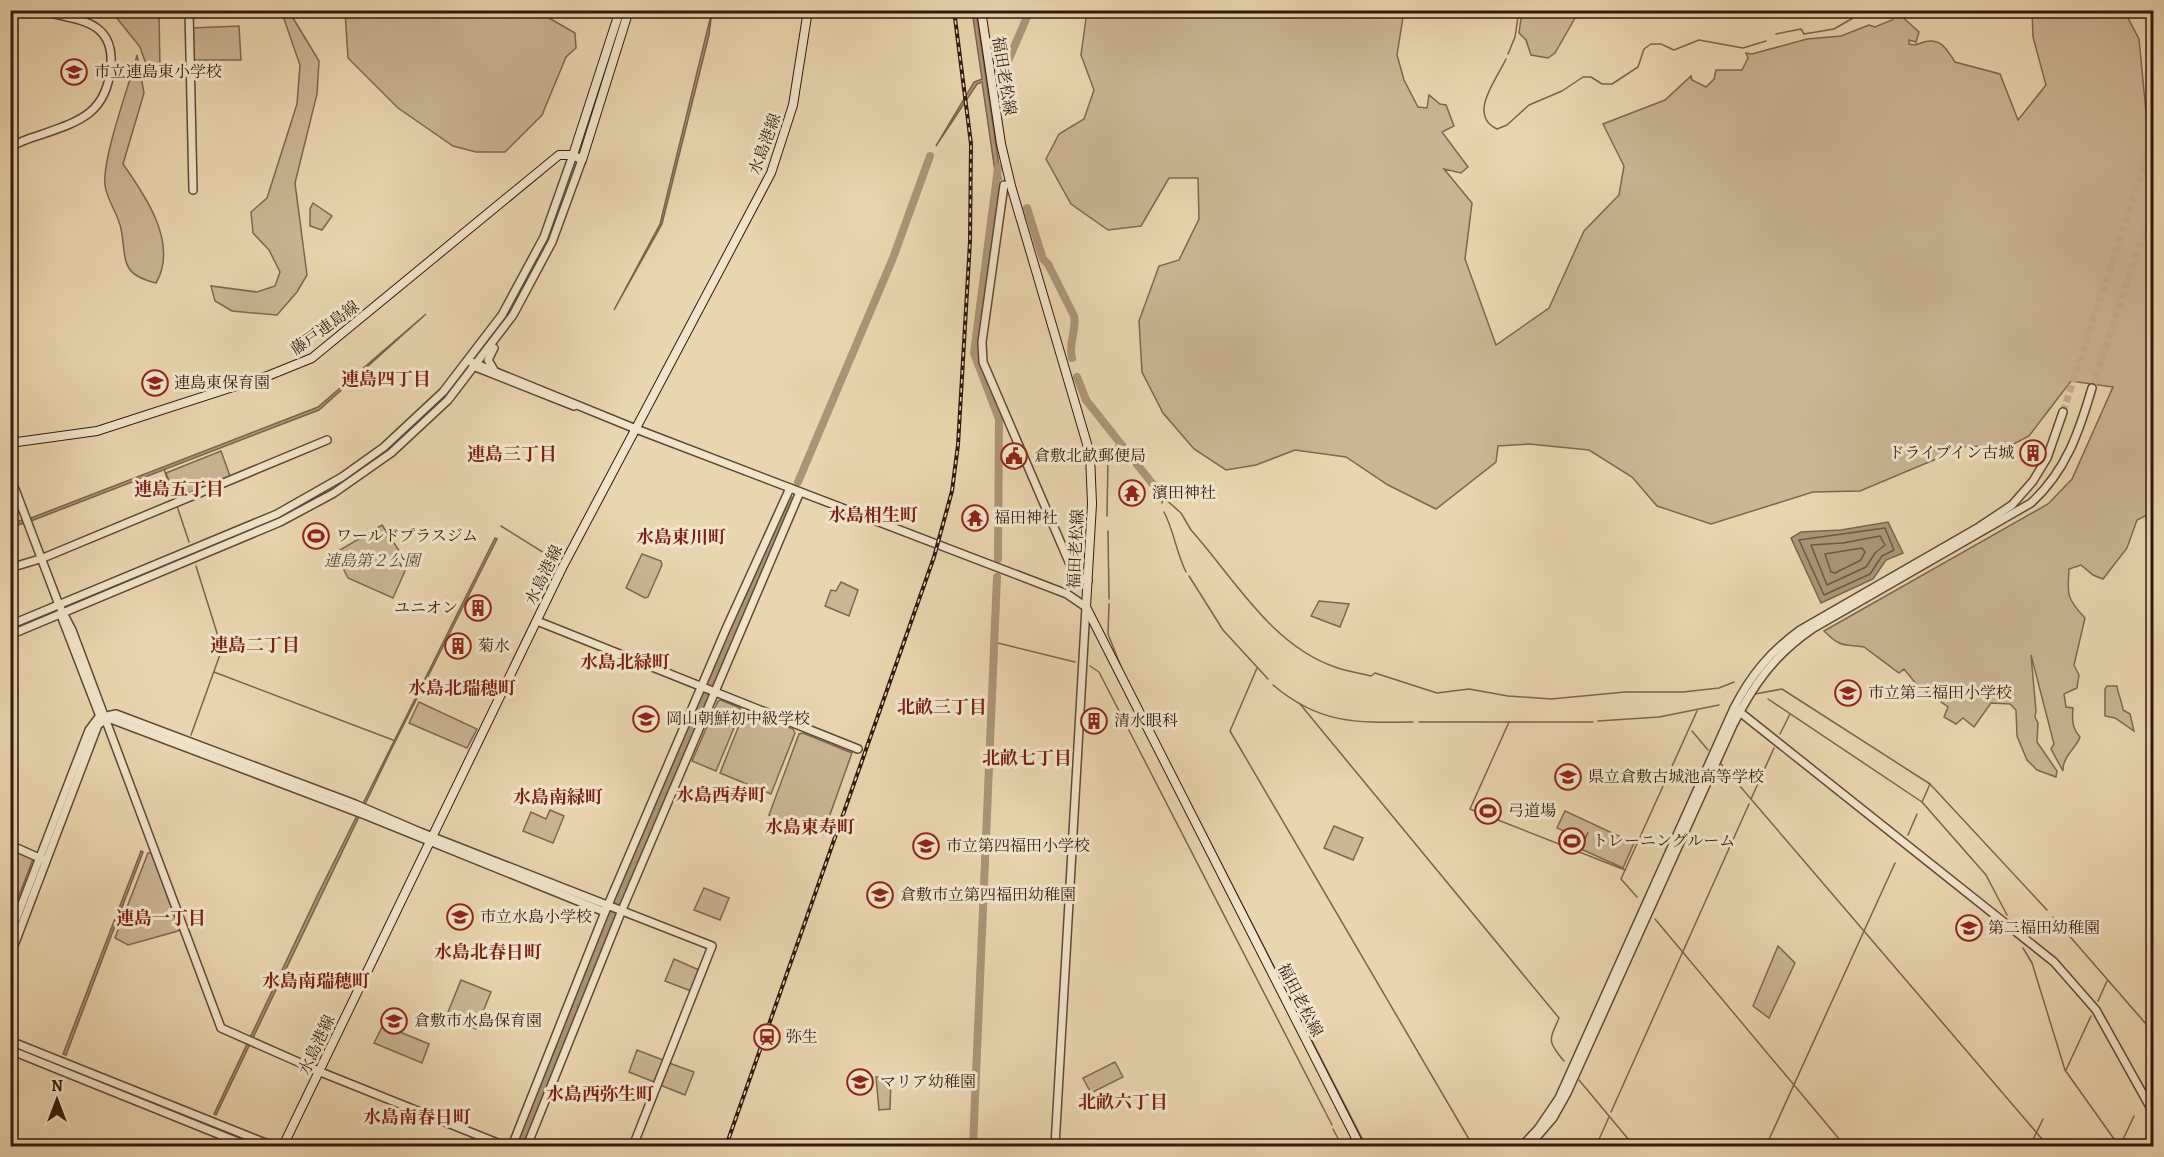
<svg xmlns="http://www.w3.org/2000/svg" width="2164" height="1157" font-family="Alegreya,'Noto Serif JP',serif">
  <style>
    .green { fill: #cab594; stroke: #7e6751; stroke-width: 1.5 }
    .water { fill: #ab9578; stroke: #7b634e; stroke-width: 1.5 }
    .lines { fill: none; stroke-linecap: round; stroke-linejoin: round }
    .shore { stroke: #6f5743; stroke-width: 1.5 }
    .stream { stroke: #7b634e; stroke-width: 1.5 }
    .river { stroke: #ab9578; stroke-width: 8 }
    .tertiary-tunnel { stroke: #c5af8f; stroke-width: 7; stroke-dasharray: 7 3.5; stroke-linecap: butt }
    .tertiary-casing { stroke: #604836; stroke-width: 10 }
    .secondary-casing { stroke: #33190e; stroke-width: 10 }
    .tertiary { stroke: #f1e4cb; stroke-width: 7 }
    .secondary { stroke: #f1e4cb; stroke-width: 8 }
    .rail-casing { stroke: #33190e; stroke-width: 4 }
    .rail { stroke: #f1e4cb; stroke-width: 1.5; stroke-dasharray: 4.5; stroke-linecap: butt }
    .labels { text-anchor: middle; dominant-baseline: central; stroke-width: 6; stroke-linejoin: round; paint-order: stroke }
    .poi-label { font-size: 16px; fill: #33190e; stroke: #f1e4cb; text-anchor: start }
    .street-label { font-size: 16px; fill: #33190e; stroke: #f1e4cb }
    .park-label { font-size: 16px; font-style: italic; fill: #604836; stroke: #f1e4cb }
    .neighbourhood-label { font-size: 18px; font-weight: bold; fill: #7a1f14; stroke: #f1e4cb }
  </style>
  <rect width="100%" height="100%" fill="#e9d5af"/>
  <filter id="stains"><feTurbulence type="fractalNoise" baseFrequency=".00333" numOctaves="4"/><feColorMatrix values="0 0 0 0 .2 0 0 0 0 .09 0 0 0 0 .02 0 0 0 .5 -.17"/></filter>
  <radialGradient id="worn" r=".72"><stop offset=".6" stop-color="#630" stop-opacity="0"/><stop offset="1" stop-color="#630" stop-opacity=".3"/></radialGradient>
  <!-- green -->
  <g class="green">
    <polygon points="116,11 159,11 160,73 148,70 140,47 116,17"/>
    <polygon points="345,11 537,11 575,33 576,48 566,57 542,115 505,152 476,152 453,146 398,108 348,58"/>
    <path d="M1087,11h317l-7,44 7,25 14,27 9,1 2,-13 11,9 6,1 8,21 -12,6 26,35 -7,6 -17,-4 28,34 -7,56 31,86 53,-37 35,-77 35,-36 5,-29 -21,-42 62,-24 26,-24 1,4 14,7 8,-8 2,-9h26l6,-12 -2,-5 6,1 55,-15 34,-3 28,-11 6,2 17,-7 6,-7 21,19 -3,10 -7,-2v4c7,2 8,0 15,-2 17,-5 23,8 31,20l45,12 18,46 28,-35 -13,-48 -1,-26h83l13,7 11,21 8,83 6,-3v393l-16,8 -10,28 -24,31 -10,-4 -12,-10 -12,4c-2,26 -2,30 16,49l-11,47 5,10 -2,13 -13,6 2,13 7,1c-1,12 -1,20 7,29 -3,10 -18,20 -17,34l-12,-22 3,-5 -23,-89 5,56 -1,6 3,6 -1,19 20,29 -1,6 -19,-7 -10,-10 -10,-24 -1,-26 -6,-6 -19,-1 -17,24 -11,-9 -7,6 -12,-7 4,-10 -31,-22 -13,-16 -5,4 -35,-26c-21,-3 -23,1 -40,-16l224,-127 24,-25 41,-92 -42,-6 -42,55 -21,11 -41,-1 -107,45 -47,1 -102,32 -54,-18 -25,-29 -43,-27 -60,-6 -31,2 -2,16 -60,47 -48,-24 -42,-28 -51,-7 -39,15 -30,5 -32,-21 -31,-36 -21,-41 -3,-51 20,-55 20,-6 20,-41 -1,-41h-29l-28,48 -33,4 -37,-26 -25,-45 13,-25 25,-15 10,-29 -13,-35z"/>
    <polygon points="1522,11 1522,10 1579,11 1555,53 1548,58 1531,55 1526,40 1519,33"/>
    <polygon points="290,13 319,61 317,94 295,183 307,275 297,292 277,315 232,311 215,301 211,286 257,292 275,286 280,272 269,250 253,233 251,212 267,198 297,104 300,65 283,16"/>
    <polygon points="239,26 241,60 192,60 192,28"/>
    <path d="M137,55l7,38 -21,71c22,31 56,80 33,119 -37,-9 -29,-23 -35,-54 -3,-16 -14,-28 -16,-44 -3,-27 24,-99 32,-130z"/>
    <polygon points="313,203 332,216 322,230 310,226 310,209"/>
    <polygon points="221,451 230,476 176,499 166,473"/>
    <polygon points="382,525 408,564 393,598 348,578 335,553"/>
    <polygon points="642,554 661,561 662,565 648,597 645,598 626,588"/>
    <polygon points="841,582 858,590 849,616 825,606 831,590 836,591"/>
    <polygon points="1319,601 1349,604 1340,627 1311,616"/>
    <path d="M2107,686h10c1,9 5,15 6,24l7,4 4,17 -19,-13 -10,-2v-27z"/>
    <polygon points="721,700 740,708 741,711 716,771 692,761 718,701"/>
    <polygon points="419,702 477,729 467,748 409,723"/>
    <polygon points="749,711 793,729 795,733 771,794 720,773 744,713"/>
    <polygon points="803,733 852,753 823,834 769,815 799,734"/>
    <polygon points="550,810 564,816 553,843 523,831 531,812 546,819"/>
    <polygon points="1565,811 1634,843 1623,868 1581,849 1588,832 1584,840 1557,828"/>
    <polygon points="1334,826 1363,838 1353,860 1324,848"/>
    <polygon points="11,848 33,859 11,917"/>
    <polygon points="148,853 151,853 180,929 178,931 128,945 115,938"/>
    <polygon points="704,888 729,898 720,920 694,910"/>
    <polygon points="1778,946 1795,963 1769,1018 1753,1006"/>
    <polygon points="674,959 699,970 691,991 665,981"/>
    <polygon points="461,980 491,992 476,1029 446,1017"/>
    <polygon points="383,1025 429,1044 422,1063 374,1043"/>
    <polygon points="637,1050 663,1060 654,1082 629,1072"/>
    <polygon points="1115,1062 1123,1077 1091,1093 1083,1078"/>
    <polygon points="669,1063 694,1072 685,1095 660,1085"/>
    <polygon points="876,1077 891,1077 890,1109 879,1110"/>
  </g>
  <!-- water -->
  <g class="water">
    <polygon points="712,11 709,35 662,224 614,310 660,224"/>
    <polygon points="972,11 976,11 1001,179 996,178 982,82 977,84 936,146 974,82 982,79"/>
    <polygon points="426,314 319,410 31,521 11,527 10,523 31,518 318,407"/>
    <polygon points="1888,522 1903,553 1886,560 1873,579 1821,603 1791,538 1801,532 1841,530"/>
    <polygon points="495,538 497,539 392,748 216,1115 214,1114 317,896"/>
    <polygon points="141,851 143,852 66,1055 63,1054"/>
  </g>
  <g class="lines">
    <!-- shore -->
    <g class="shore">
      <polygon points="1885,528 1894,550 1882,556 1870,574 1824,595 1799,540"/>
      <polygon points="1880,536 1885,545 1875,553 1866,567 1827,585 1811,545 1843,543"/>
      <polygon points="1862,548 1865,552 1861,560 1835,573 1831,572 1825,554"/>
    </g>
    <!-- stream -->
    <g class="stream">
      <polyline points="1439,10 1445,15 1487,10"/>
      <polyline points="1979,10 1996,13 2006,10"/>
      <polyline points="1776,34 1801,29 1804,34 1834,29 1867,10"/>
      <polyline points="1508,54 1515,37 1519,10"/>
      <path d="M1506,59c-9,20 -39,56 -9,70l10,-4 22,-20 33,-14 21,-14h8l11,7h10l26,-17 6,-18 7,-5h10l13,6 25,-10 44,8 23,-7"/>
      <polyline points="1108,453 1119,443"/>
      <polyline points="164,469 175,502"/>
      <polyline points="801,482 895,259 932,157 930,156"/>
      <path d="M1163,497l18,16 10,17c43,48 80,115 144,137 11,4 24,6 36,9l4,-3 62,20 32,-4 39,7 43,3 74,-7h58l36,-4 15,-6"/>
      <polyline points="1162,503 1163,498"/>
      <polyline points="177,506 189,542"/>
      <path d="M1164,512c10,19 12,40 22,60"/>
      <polyline points="1107,516 1108,459"/>
      <polyline points="501,526 557,561"/>
      <polyline points="1108,531 1109,599"/>
      <polyline points="1189,576 1223,630 1268,679"/>
      <polyline points="1109,604 1108,634 1122,669"/>
      <polyline points="994,642 1075,662"/>
      <polyline points="1090,666 1099,672 1332,1125"/>
      <polyline points="1257,668 1230,731 1473,1146"/>
      <polyline points="214,672 393,740"/>
      <path d="M1273,685c46,39 83,38 140,37"/>
      <polyline points="710,687 786,516"/>
      <polyline points="1755,694 1782,689 1930,784 2047,910"/>
      <polyline points="1768,699 1922,802 1986,875 2007,915"/>
      <path d="M1300,704l259,314c-10,23 -12,23 5,43"/>
      <polyline points="1598,721 1659,717 1719,705"/>
      <polyline points="1419,722 1593,722"/>
      <polyline points="1509,722 1470,809 1625,870"/>
      <polyline points="1692,731 1708,750"/>
      <polyline points="1780,734 1790,714"/>
      <polyline points="191,735 222,649 196,566"/>
      <polyline points="1721,764 2048,1146"/>
      <polyline points="1187,797 1366,1146"/>
      <polyline points="1751,799 1774,748"/>
      <polyline points="1922,802 1930,784"/>
      <polyline points="1908,835 1917,814"/>
      <polyline points="1637,897 1621,879 1697,711"/>
      <polyline points="617,905 708,692"/>
      <polyline points="2053,917 2153,1032"/>
      <polyline points="1655,919 1845,1146"/>
      <polyline points="2023,948 2032,963 2065,1070 2119,1146"/>
      <polyline points="2098,1001 2107,981"/>
      <polyline points="2066,1070 2091,1016"/>
      <polyline points="1579,1080 1634,1146"/>
      <polyline points="2146,1089 2154,1074"/>
      <polyline points="1611,1112 1749,804"/>
      <polyline points="1333,1129 1342,1146"/>
      <polyline points="520,1146 616,910"/>
      <polyline points="1596,1146 1609,1117"/>
      <polyline points="1766,1146 1895,863"/>
      <polyline points="2030,1146 2043,1119"/>
      <polyline points="2120,1146 2134,1116"/>
    </g>
    <!-- river -->
    <g class="river">
      <polyline points="997,78 1002,75 1030,10"/>
      <path d="M1027,208l16,51 5,5 26,52c3,14 -6,27 -2,42"/>
      <polyline points="1077,377 1086,400 1163,497"/>
      <polyline points="798,482 893,258 930,156"/>
      <polyline points="998,559 999,419 974,353 998,168"/>
      <polyline points="518,1146 616,902 790,500"/>
      <polyline points="973,1146 997,577"/>
    </g>
    <!-- tertiary-tunnel -->
    <g class="tertiary-tunnel">
      <polyline points="2092,388 2154,202"/>
      <polyline points="2063,412 2154,135"/>
    </g>
    <!-- tertiary casing -->
    <g class="tertiary-casing">
      <g id="tertiary">
        <polyline points="189,10 193,190"/>
        <path d="M10,148c8,-6 20,-10 30,-13 41,-14 67,-22 71,-70 3,-48 -38,-44 -71,-55"/>
        <polyline points="1004,185 982,342 983,362 1075,576 1088,581"/>
        <polyline points="469,361 636,429 1067,594 1086,607 1055,1146"/>
        <polyline points="473,366 574,406"/>
        <polyline points="494,370 488,360 494,348"/>
        <polyline points="10,476 59,605 72,630 221,1028 323,1073 505,1146"/>
        <polyline points="10,568 43,558 327,440"/>
        <polyline points="62,618 99,714"/>
        <polyline points="537,621 858,749"/>
        <polyline points="10,625 277,514 342,477 384,447 443,392 502,315 544,237 573,155"/>
        <polyline points="10,635 280,522 334,493 391,453 448,400 513,315 552,242 582,160"/>
        <polyline points="1736,709 2054,962 2096,1010 2154,1114"/>
        <polyline points="10,845 44,860"/>
        <polyline points="10,935 89,730 98,718 116,714 355,804 420,832 712,946 633,1146"/>
        <polyline points="10,956 98,725 108,718 365,815 605,912"/>
        <polyline points="10,1041 273,1146"/>
        <polyline points="10,1050 248,1146"/>
        <polyline points="512,1146 605,912 726,629 790,488"/>
        <polyline points="527,1146 622,910 800,492"/>
        <path d="M1522,1146l16,-17 21,-31 175,-390c17,-33 36,-56 66,-78l179,-103 33,-22 21,-24 14,-23 16,-46"/>
        <path d="M1529,1146l24,-28 14,-25 166,-368c20,-40 42,-71 79,-96l219,-126c35,-32 48,-71 61,-115"/>
      </g>
    </g>
    <!-- secondary casing -->
    <g class="secondary-casing">
      <g id="secondary">
        <polyline points="981,10 1001,144 1011,186 1090,454 1092,504 1086,607 1360,1146"/>
        <polyline points="573,155 620,10"/>
        <polyline points="10,443 97,431 270,375 312,358 559,155 573,155 582,160 629,10"/>
        <polyline points="283,1146 562,568 771,173 793,105 808,10"/>
      </g>
    </g>
    <!-- tertiary -->
    <use href="#tertiary" class="tertiary"/>
    <!-- secondary -->
    <use href="#secondary" class="secondary"/>
    <!-- rail casing -->
    <g class="rail-casing">
      <polyline id="rail" points="726,1146 934,557 952,491 958,445 970,241 971,144 954,10"/>
    </g>
    <!-- rail -->
    <use href="#rail" class="rail"/>
  </g>
  <!-- icons -->
  <defs>
    <g id="school-ring" transform="scale(1.35)"><circle r="9.5" fill="#f1e4cb" stroke="#8f2418" stroke-width="1.5"/><path d="M0-5L7-2L0 1L-7-2ZM-4 1L0 2.5L4 1V4Q0 6-4 4Z" fill="#8f2418"/></g>
    <g id="building-ring" transform="scale(1.35)"><circle r="9.5" fill="#f1e4cb" stroke="#8f2418" stroke-width="1.5"/><path d="M-4-6H4V6H1V3H-1V6H-4ZM-2.5-4.3h1.7v1.8h-1.7ZM.8-4.3h1.7v1.8H.8ZM-2.5-1h1.7V.8h-1.7ZM.8-1h1.7V.8H.8Z" fill="#8f2418"/></g>
    <g id="civic-ring" transform="scale(1.35)"><circle r="9.5" fill="#f1e4cb" stroke="#8f2418" stroke-width="1.5"/><path d="M-.6-6.5H3V-4.5H.6V-3L4-1V1h2V6H-6V1h2V-1L-.6-3ZM-1.2 2.5V6h2.4V2.5Z" fill="#8f2418"/></g>
    <g id="temple-ring" transform="scale(1.35)"><circle r="9.5" fill="#f1e4cb" stroke="#8f2418" stroke-width="1.5"/><path d="M0-6L5-2H3V0L6.5 2.5H4V6H1.5V3h-3V6H-4V2.5H-6.5L-3 0V-2H-5Z" fill="#8f2418"/></g>
    <g id="stadium-ring" transform="scale(1.35)"><circle r="9.5" fill="#f1e4cb" stroke="#8f2418" stroke-width="1.5"/><path d="M0-5a6.5 5 0 1 0 0 10a6.5 5 0 1 0 0-10ZM-3.5-1.8h7v3.6h-7Z" fill="#8f2418"/></g>
    <g id="station-ring" transform="scale(1.35)"><circle r="9.5" fill="#f1e4cb" stroke="#8f2418" stroke-width="1.5"/><path d="M-3-6H3Q5-6 5-4V2Q5 4 3 4L4.5 6H3L1.5 4h-3L-3 6H-4.5L-3 4Q-5 4-5 2V-4Q-5-6-3-6ZM-3.5-4v3h7v-3ZM-3.5 1v1.5H-2V1ZM2 1v1.5H3.5V1Z" fill="#8f2418"/></g>
  </defs>
  <g fill-rule="evenodd">
    <use href="#school-ring" x="74" y="72"/>
    <use href="#school-ring" x="155" y="383"/>
    <use href="#building-ring" x="2033" y="453"/>
    <use href="#civic-ring" x="1014" y="456"/>
    <use href="#temple-ring" x="1132" y="493"/>
    <use href="#temple-ring" x="975" y="518"/>
    <use href="#stadium-ring" x="316" y="536"/>
    <use href="#building-ring" x="478" y="608"/>
    <use href="#building-ring" x="458" y="646"/>
    <use href="#school-ring" x="1848" y="693"/>
    <use href="#school-ring" x="646" y="719"/>
    <use href="#building-ring" x="1094" y="721"/>
    <use href="#school-ring" x="1568" y="777"/>
    <use href="#stadium-ring" x="1488" y="811"/>
    <use href="#stadium-ring" x="1572" y="841"/>
    <use href="#school-ring" x="926" y="846"/>
    <use href="#school-ring" x="880" y="895"/>
    <use href="#school-ring" x="460" y="917"/>
    <use href="#school-ring" x="1969" y="928"/>
    <use href="#school-ring" x="394" y="1021"/>
    <use href="#station-ring" x="767" y="1037"/>
    <use href="#school-ring" x="860" y="1082"/>
  </g>
  <g class="labels">
    <!-- poi labels -->
    <g class="poi-label">
      <text x="94" y="72">市立連島東小学校</text>
      <text x="174" y="383">連島東保育園</text>
      <text x="2014" y="453" text-anchor="end">ドライブイン古城</text>
      <text x="1034" y="456">倉敷北畝郵便局</text>
      <text x="1152" y="493">濱田神社</text>
      <text x="994" y="518">福田神社</text>
      <text x="336" y="536">ワールドプラスジム</text>
      <text x="458" y="608" text-anchor="end">ユニオン</text>
      <text x="478" y="646">菊水</text>
      <text x="1868" y="693">市立第二福田小学校</text>
      <text x="666" y="719">岡山朝鮮初中級学校</text>
      <text x="1114" y="721">清水眼科</text>
      <text x="1588" y="777">県立倉敷古城池高等学校</text>
      <text x="1508" y="811">弓道場</text>
      <text x="1592" y="841">トレーニングルーム</text>
      <text x="946" y="846">市立第四福田小学校</text>
      <text x="900" y="895">倉敷市立第四福田幼稚園</text>
      <text x="480" y="917">市立水島小学校</text>
      <text x="1988" y="928">第二福田幼稚園</text>
      <text x="414" y="1021">倉敷市水島保育園</text>
      <text x="786" y="1037">弥生</text>
      <text x="880" y="1082">マリア幼稚園</text>
    </g>
    <!-- street labels -->
    <g class="street-label">
      <text transform="translate(1004 76) rotate(81)">福田老松線</text>
      <text transform="translate(765 144) rotate(-70)">水島港線</text>
      <text transform="translate(325 328) rotate(-36)">藤戸連島線</text>
      <text transform="translate(1076 549) rotate(-87)">福田老松線</text>
      <text transform="translate(544 575) rotate(-64)">水島港線</text>
      <text transform="translate(1300 1000) rotate(63)">福田老松線</text>
      <text transform="translate(317 1045) rotate(-65)">水島港線</text>
    </g>
    <!-- park labels -->
    <g class="park-label">
      <text x="372" y="561">連島第２公園</text>
    </g>
    <!-- neighbourhood labels -->
    <g class="neighbourhood-label">
      <text x="386" y="379">連島四丁目</text>
      <text x="512" y="454">連島三丁目</text>
      <text x="179" y="489">連島五丁目</text>
      <text x="873" y="515">水島相生町</text>
      <text x="681" y="537">水島東川町</text>
      <text x="255" y="645">連島二丁目</text>
      <text x="625" y="662">水島北緑町</text>
      <text x="462" y="688">水島北瑞穂町</text>
      <text x="942" y="707">北畝三丁目</text>
      <text x="1027" y="758">北畝七丁目</text>
      <text x="721" y="795">水島西寿町</text>
      <text x="558" y="797">水島南緑町</text>
      <text x="810" y="827">水島東寿町</text>
      <text x="161" y="918">連島一丁目</text>
      <text x="488" y="952">水島北春日町</text>
      <text x="316" y="981">水島南瑞穂町</text>
      <text x="600" y="1094">水島西弥生町</text>
      <text x="1123" y="1102">北畝六丁目</text>
      <text x="417" y="1117">水島南春日町</text>
    </g>
  </g>
  <!-- margin -->
  <rect width="2164" height="1157" fill="none" stroke="#e9d5af" stroke-width="36"/>
  <rect x="12" y="12" width="2140" height="1133" fill="none" stroke="#33190e" stroke-width="3"/>
  <rect x="18" y="18" width="2128" height="1121" fill="none" stroke="#33190e" stroke-width="1.5"/>
  <!-- north arrow -->
  <g transform="translate(57 1100)" stroke="#f1e4cb" stroke-width="4.5" paint-order="stroke">
  <path d="M0-4.5L10 22L0 15L-10 22Z" fill="#33190e"/>
  <text y="-9" font-size="16" font-weight="bold" text-anchor="middle" fill="#33190e">N</text>
  </g>
  <rect width="100%" height="100%" filter="url(#stains)"/>
  <rect width="100%" height="100%" fill="url(#worn)"/>
</svg>
